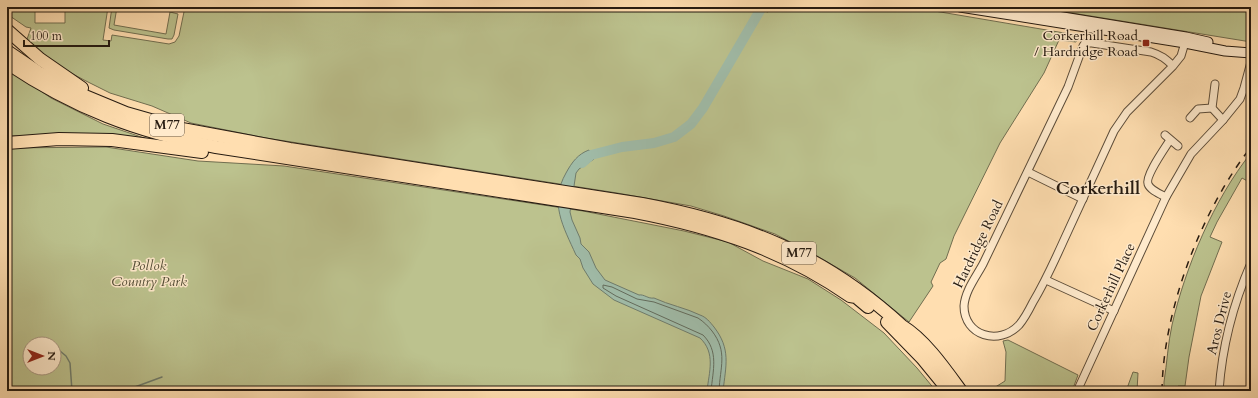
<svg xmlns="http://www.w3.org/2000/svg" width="1258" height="398" font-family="Cardo,serif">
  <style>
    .green { fill: #bcc28e; stroke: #716e50; fill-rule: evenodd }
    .water { fill: #a0bca9; stroke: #6f7c6c }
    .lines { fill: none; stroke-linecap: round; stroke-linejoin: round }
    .shore { stroke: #636c5d; stroke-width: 1 }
    .stream { stroke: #6f7c6c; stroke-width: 1.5 }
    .river { stroke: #a0bca9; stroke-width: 10 }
    .street-casing { stroke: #5c4c39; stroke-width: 9 }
    .secondary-casing { stroke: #261b11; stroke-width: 11 }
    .highway-casing { stroke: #261b11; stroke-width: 14 }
    .street { stroke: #ffeacc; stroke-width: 7 }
    .secondary { stroke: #ffeacc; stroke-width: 9 }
    .highway { stroke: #ffdeb0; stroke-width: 12 }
    .rail { stroke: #261b11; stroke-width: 1.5; stroke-dasharray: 7 7; stroke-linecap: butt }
    .poi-dot { fill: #8f2418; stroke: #ffeacc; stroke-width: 1.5 }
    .labels { text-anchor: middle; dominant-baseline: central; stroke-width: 3; stroke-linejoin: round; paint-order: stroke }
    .shield { fill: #ffeacc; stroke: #675949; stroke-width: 1 }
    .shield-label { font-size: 13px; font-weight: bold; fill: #261b11 }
    .poi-label { font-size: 14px; fill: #261b11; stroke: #ffeacc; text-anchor: end }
    .street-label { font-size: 14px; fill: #261b11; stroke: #ffeacc }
    .park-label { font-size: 14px; font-style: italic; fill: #534d36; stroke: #ffeacc }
    .district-label { font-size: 18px; font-weight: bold; fill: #261b11; stroke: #ffeacc }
  </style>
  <rect width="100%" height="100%" fill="#ffdeb0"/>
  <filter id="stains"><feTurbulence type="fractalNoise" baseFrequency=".005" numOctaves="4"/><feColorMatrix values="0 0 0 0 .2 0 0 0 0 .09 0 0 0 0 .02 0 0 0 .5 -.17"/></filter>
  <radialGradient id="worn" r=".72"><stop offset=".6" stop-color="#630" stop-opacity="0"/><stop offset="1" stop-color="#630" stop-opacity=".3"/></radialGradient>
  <!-- green -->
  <g class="green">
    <polygon points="7,7 35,7 35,23 65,23 65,8 67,7 108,7 103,40 111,41 112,35 169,44 175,42 179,36 185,7 735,7 742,8 743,7 754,7 753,8 768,12 771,7 911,7 1082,36 1076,42 1059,40 1044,73 1000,143 954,236 946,259 940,263 931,282 933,286 909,322 855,278 817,256 775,234 724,216 691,206 617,193 266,138 191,123 152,106 110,93 86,81 56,65 26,42 31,28 26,27 7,14"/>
    <polygon points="112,7 117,7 114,25 166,34 170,12 178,14 174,35 172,39 168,39 114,30 109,28"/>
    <polygon points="1035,7 1251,7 1251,42 1245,41"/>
    <polygon points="7,68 51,98 103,124 150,140 91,134 7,136"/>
    <path d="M106,147l92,14 86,5 299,45 101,20 44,11 35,19 45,18 33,21 43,33 33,35 19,23h-929v-243zM30,344h24v24h-24z"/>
    <path d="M1251,153v30l-9,-5 -25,44 -7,15 12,5 -21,54 -12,61 -4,29h-7l-1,5h-13v-9c3,-19 4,-39 8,-57 13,-57 42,-126 79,-172z"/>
    <polygon points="1008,340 1078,375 1072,391 989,391 1005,381 1006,352 1003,341"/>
    <polygon points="1133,372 1138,373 1137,391 1126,391"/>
  </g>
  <!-- water -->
  <path class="water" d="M589,150l5,9 -15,10 -3,4 -6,39 2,8 8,18 1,6 8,8 7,16 9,12 34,15c5,-1 9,4 15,3 15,7 32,10 46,17 6,2 10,7 14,12 17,22 12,38 9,64h-16c2,-19 9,-38 -7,-53l-86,-38 -21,-16 -10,-16 -3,-9 -4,-4c-13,-29 -27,-52 -10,-82 6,-11 12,-19 23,-23z"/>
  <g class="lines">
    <!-- shore -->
    <path class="shore" d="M711,391c2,-21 8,-40 -8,-56l-87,-39 -13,-8v-3l9,2 25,12 17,3 44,16c6,4 10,8 14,13 16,21 8,36 7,60"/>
    <!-- stream -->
    <g class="stream">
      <polyline points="33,342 40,342 51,344"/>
      <polyline points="54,346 66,356 70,363 72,391"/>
      <polyline points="124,391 162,377"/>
    </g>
    <!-- river -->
    <polyline class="river" points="582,163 591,155 622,147 654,143 674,137 691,124 703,108 762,7"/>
    <!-- street casing -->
    <g class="street-casing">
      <g id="street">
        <path d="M1173,66c-7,-7 -12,-11 -22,-14l-59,-9h-7l-2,3 -15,41 -85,177c-7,13 -18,27 -19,42 0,30 35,40 55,19 6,-7 10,-15 14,-23 12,-20 21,-40 30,-60 17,-37 34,-74 51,-111l13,-19 46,-46 8,-10 5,-17"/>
        <polyline points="1215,84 1212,108 1223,120"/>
        <polyline points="1190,118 1198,109 1212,108"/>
        <polyline points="1165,135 1178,146"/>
        <polyline points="1028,172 1083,199"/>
        <path d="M1166,197c-6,-3 -16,-7 -18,-13 -3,-8 17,-36 22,-44"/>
        <polyline points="1046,280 1114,311"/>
        <polyline points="1079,387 1166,197 1191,154 1223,120 1240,99 1244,88 1251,62"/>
        <path d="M1219,391c3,-43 15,-89 32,-128"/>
      </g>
    </g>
    <!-- secondary casing -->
    <g class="secondary-casing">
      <g id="secondary">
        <polyline points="960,7 1185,43 1225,51 1251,53"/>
        <polyline points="1002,7 1186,37 1208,42"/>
      </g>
    </g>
    <!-- highway casing -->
    <g class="highway-casing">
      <g id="highway">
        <polyline points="7,30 40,59 82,88"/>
        <path d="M7,51l31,21 47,24 41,17 56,16 108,20 352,55c102,19 183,51 260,122 23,14 43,43 59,65"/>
        <path d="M7,63c67,45 130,69 209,84l419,65c79,15 149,38 215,84l6,1 12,10"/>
        <polyline points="7,143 59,139 112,140 202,152"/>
        <polyline points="887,322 922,358 949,391"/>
      </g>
    </g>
    <!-- street -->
    <use href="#street" class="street"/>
    <!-- secondary -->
    <use href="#secondary" class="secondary"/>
    <!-- highway -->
    <use href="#highway" class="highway"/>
    <!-- rail -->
    <path class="rail" d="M1162,391c1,-81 39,-180 89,-244"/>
  </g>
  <!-- markers -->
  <rect class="poi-dot" x="1142" y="39" width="8" height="8" rx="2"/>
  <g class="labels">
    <!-- shield labels -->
    <g class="shield">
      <rect x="150" y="114" width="34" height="22" rx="3"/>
      <rect x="782" y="242" width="34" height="22" rx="3"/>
    </g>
    <g class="shield-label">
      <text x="167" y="125">M77</text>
      <text x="799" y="253">M77</text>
    </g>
    <!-- poi labels -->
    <g class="poi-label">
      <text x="1138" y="35">Corkerhill Road<tspan x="1138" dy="16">/ Hardridge Road</tspan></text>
    </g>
    <!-- street labels -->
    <g class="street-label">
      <text transform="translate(978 244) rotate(-64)">Hardridge Road</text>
      <text transform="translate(1111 287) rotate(-65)">Corkerhill Place</text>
      <text transform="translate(1219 323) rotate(-76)">Aros Drive</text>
    </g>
    <!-- park labels -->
    <g class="park-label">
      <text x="149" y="265">Pollok<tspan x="149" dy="16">Country Park</tspan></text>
    </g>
    <!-- district labels -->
    <g class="district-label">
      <text x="1098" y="188">Corkerhill</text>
    </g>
  </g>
  <!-- margin -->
  <rect width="1258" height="398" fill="none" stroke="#ffdeb0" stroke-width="24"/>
  <rect x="8" y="8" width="1242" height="382" fill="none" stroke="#261b11" stroke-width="2"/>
  <rect x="12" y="12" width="1234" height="374" fill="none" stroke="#261b11"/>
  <!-- north arrow -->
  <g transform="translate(42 356) rotate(90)"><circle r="19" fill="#ffeacc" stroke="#a89781"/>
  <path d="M0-3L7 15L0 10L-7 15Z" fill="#8f2418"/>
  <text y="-6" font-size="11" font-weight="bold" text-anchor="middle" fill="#261b11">N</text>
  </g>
  <!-- scale -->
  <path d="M24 40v6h85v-6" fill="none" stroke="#261b11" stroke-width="2"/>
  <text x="30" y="40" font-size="12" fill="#261b11" stroke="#ffeacc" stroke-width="3" paint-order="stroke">100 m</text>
  <rect width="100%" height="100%" filter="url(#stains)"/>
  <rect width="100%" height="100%" fill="url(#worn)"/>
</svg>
